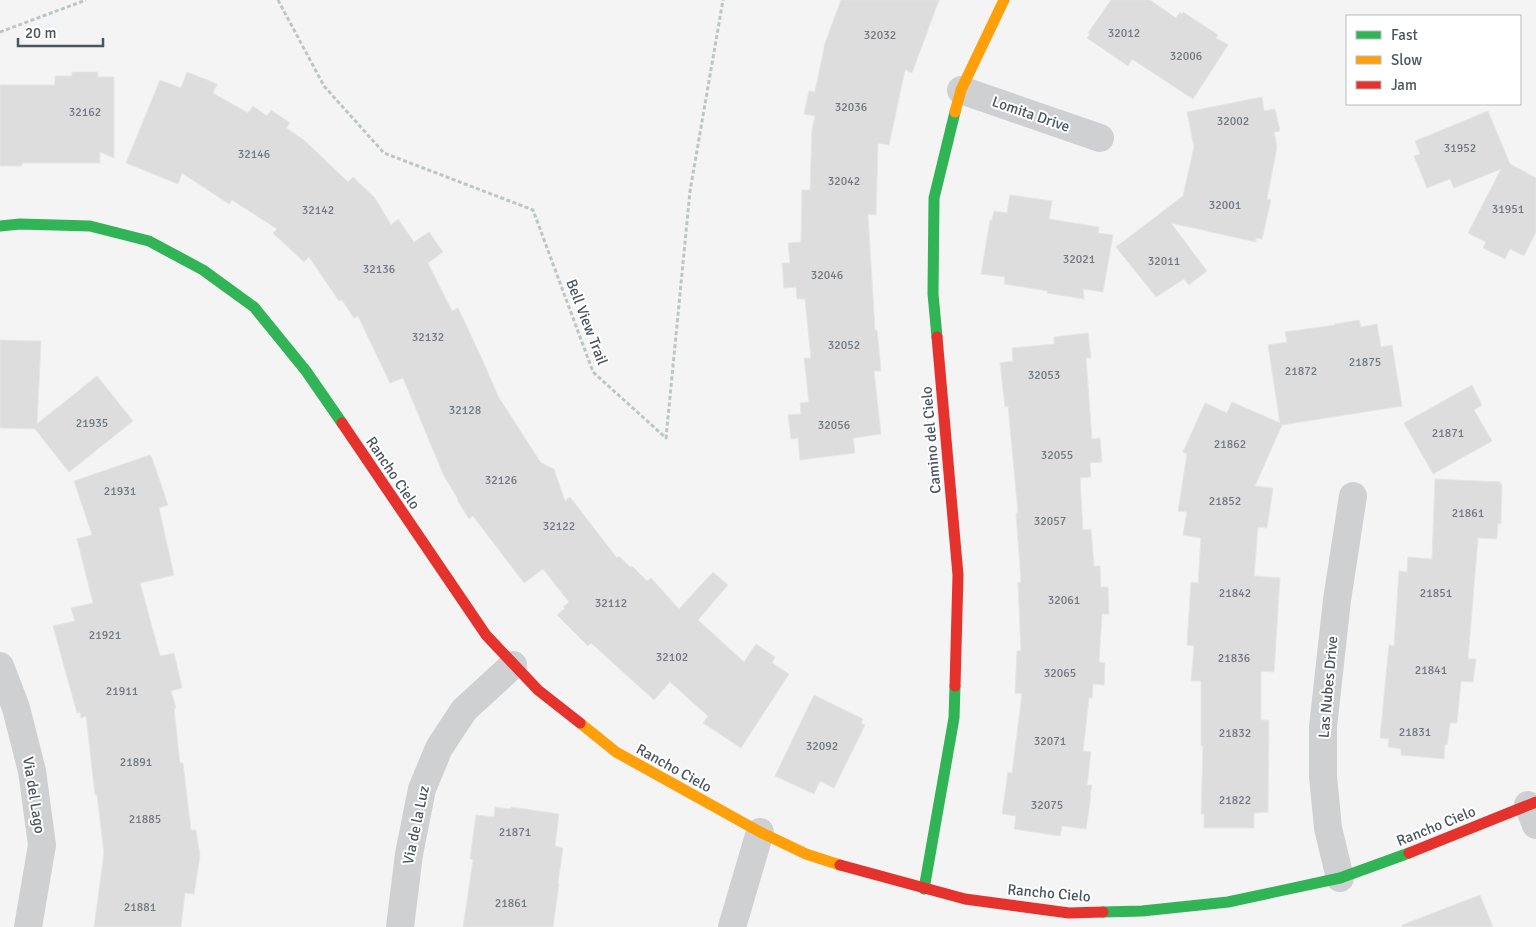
<svg xmlns="http://www.w3.org/2000/svg" width="1536" height="927" font-family="Signika,sans-serif">
  <style>
    .building { fill: #ddddde; stroke: #e5e6e7 }
    .lines { fill: none; stroke-linecap: round; stroke-linejoin: round }
    .path { stroke: #bcc7c4; stroke-width: 3; stroke-dasharray: 4 2.5; stroke-linecap: butt }
    .street { stroke: #ced0d2; stroke-width: 28 }
    .fast { stroke: #30b455; stroke-width: 11 }
    .slow { stroke: #ff9f0a; stroke-width: 11 }
    .jam { stroke: #e5322d; stroke-width: 11 }
    .labels { text-anchor: middle; dominant-baseline: central; stroke-width: 4; stroke-linejoin: round; paint-order: stroke }
    .number-label { font-size: 12px; fill: #707881 }
    .street-label { font-size: 15px; fill: #4a5661; stroke: #fff }
  </style>
  <rect width="100%" height="100%" fill="#f4f4f4"/>
  <!-- building -->
  <g class="building">
    <polygon points="841,0 939,0 912,73 905,70 889,145 878,143 876,215 868,214 875,330 877,330 881,371 874,371 881,434 853,438 855,453 800,460 798,438 791,439 788,415 801,414 800,403 809,402 804,358 811,358 805,299 797,299 796,287 784,288 782,263 790,263 788,243 801,242 802,190 810,190 812,130 815,116 804,114 809,91 815,92 825,43"/>
    <polygon points="1111,0 1150,0 1176,18 1180,12 1182,14 1183,12 1218,35 1216,38 1228,45 1193,99 1132,59 1128,66 1087,38 1090,34 1088,33"/>
    <polygon points="72,72 98,72 98,77 114,77 114,158 100,152 100,163 22,163 22,166 0,166 0,85 55,85 55,76 72,76"/>
    <polygon points="187,72 217,84 213,93 248,113 253,106 267,116 271,110 290,123 286,128 304,140 348,182 353,177 375,198 391,225 398,219 414,242 429,232 443,252 428,263 452,311 458,308 482,359 498,396 541,463 554,469 565,501 570,497 617,558 619,556 630,567 632,566 647,581 651,578 679,609 713,572 728,585 698,620 744,662 756,644 775,657 772,663 789,674 741,748 703,723 708,716 670,682 654,700 591,643 588,646 557,615 565,608 563,607 569,602 543,569 524,583 473,516 469,519 457,500 458,499 444,476 403,378 390,383 358,316 354,318 342,300 339,301 309,257 304,262 273,233 277,229 232,200 229,204 182,173 178,184 126,163 160,80 181,88"/>
    <polygon points="1262,97 1264,111 1275,109 1280,131 1274,132 1277,147 1267,199 1271,200 1262,239 1256,238 1256,242 1171,223 1207,271 1189,285 1184,279 1156,297 1116,247 1183,196 1194,147 1187,112"/>
    <polygon points="1488,111 1510,164 1536,178 1536,232 1524,256 1510,249 1505,259 1483,248 1486,242 1468,233 1501,169 1454,188 1450,179 1427,188 1414,156 1420,154 1415,141"/>
    <polygon points="1010,195 1052,201 1049,219 1099,227 1098,233 1113,235 1103,292 1083,289 1084,299 1047,293 1048,291 1004,284 1005,277 981,274 990,220 992,220 994,211 1007,213"/>
    <polygon points="1359,320 1361,327 1377,324 1381,347 1392,345 1402,406 1282,425 1255,486 1273,488 1267,528 1258,527 1254,576 1280,578 1274,672 1261,671 1261,720 1269,720 1268,812 1254,813 1254,828 1204,828 1204,814 1201,814 1203,746 1201,746 1201,681 1191,681 1194,646 1187,645 1191,582 1198,583 1201,538 1183,535 1187,512 1178,511 1187,454 1183,452 1205,403 1227,413 1232,402 1280,423 1268,345 1287,342 1285,332 1335,325 1335,324"/>
    <polygon points="1088,333 1091,358 1086,358 1092,439 1100,438 1102,462 1090,463 1091,477 1080,478 1083,530 1091,529 1094,566 1100,566 1101,587 1108,587 1109,614 1102,614 1099,662 1105,663 1104,685 1093,684 1092,698 1089,698 1083,751 1091,752 1087,785 1092,785 1090,795 1091,795 1086,829 1062,826 1060,836 1014,829 1016,816 1002,814 1008,772 1012,773 1022,694 1015,693 1017,651 1021,651 1018,583 1021,582 1016,513 1018,513 1008,406 1005,407 1000,363 1013,361 1012,348 1054,344 1054,337"/>
    <polygon points="0,340 41,341 37,424 97,376 133,421 69,472 35,429 0,428"/>
    <polygon points="1472,385 1482,405 1474,410 1492,441 1433,474 1404,423"/>
    <polygon points="150,455 152,458 168,505 159,508 174,575 140,583 160,656 174,653 182,688 171,691 176,708 174,709 180,763 183,763 191,830 196,830 200,856 194,894 185,893 181,927 94,927 104,853 97,795 95,795 86,716 81,718 80,712 77,713 53,626 75,621 71,608 93,603 77,539 92,535 74,481"/>
    <polygon points="1435,479 1500,482 1500,484 1502,484 1501,524 1498,523 1497,539 1478,538 1468,659 1476,659 1473,682 1461,681 1457,723 1450,723 1447,745 1445,744 1444,759 1401,755 1401,749 1388,747 1389,739 1380,738 1389,645 1394,646 1399,571 1407,572 1408,557 1432,559"/>
    <polygon points="814,695 863,719 861,723 865,725 834,788 820,781 814,794 775,776"/>
    <polygon points="495,807 511,809 511,807 559,814 555,846 563,848 558,883 559,884 553,927 463,927 473,860 470,859 476,815 494,817"/>
    <polygon points="1480,895 1493,927 1402,927 1402,925"/>
  </g>
  <g class="lines">
    <!-- path -->
    <g class="path">
      <polyline points="278,0 324,86 384,153 533,210 593,372 666,438 690,191 723,0"/>
      <polyline points="0,32 86,0"/>
    </g>
    <!-- street -->
    <g class="street">
      <polyline points="961,90 1100,138"/>
      <polyline points="0,666 16,708 32,771 42,845 28,927"/>
      <polyline points="1528,805 1536,825"/>
      <polyline points="1340,878 1328,828 1323,776 1323,727 1337,600 1353,496"/>
      <polyline points="400,927 409,854 422,789 439,748 464,710 513,665"/>
      <polyline points="732,927 760,832"/>
    </g>
    <!-- fast -->
    <g class="fast">
      <polyline points="0,226 20,224 90,226 149,241 203,270 254,307 306,371 342,423"/>
      <polyline points="937,337 933,294 934,198 955,112"/>
      <polyline points="924,889 954,718 955,686"/>
      <polyline points="1103,912 1142,911 1228,902 1340,878 1409,853"/>
    </g>
    <!-- slow -->
    <g class="slow">
      <polyline points="955,112 961,90 1004,0"/>
      <polyline points="580,723 616,752 760,832 806,854 840,865"/>
    </g>
    <!-- jam -->
    <g class="jam">
      <polyline points="937,337 958,575 955,686"/>
      <polyline points="342,423 486,635 538,690 580,723"/>
      <polyline points="1409,853 1536,802"/>
      <polyline points="840,865 965,899 1069,913 1103,912"/>
    </g>
  </g>
  <g class="labels">
    <!-- number labels -->
    <g class="number-label">
      <text x="1124" y="33">32012</text>
      <text x="880" y="35">32032</text>
      <text x="1186" y="56">32006</text>
      <text x="851" y="107">32036</text>
      <text x="85" y="112">32162</text>
      <text x="1233" y="121">32002</text>
      <text x="1460" y="148">31952</text>
      <text x="254" y="154">32146</text>
      <text x="844" y="181">32042</text>
      <text x="1225" y="205">32001</text>
      <text x="1508" y="209">31951</text>
      <text x="318" y="210">32142</text>
      <text x="1079" y="259">32021</text>
      <text x="1164" y="261">32011</text>
      <text x="379" y="269">32136</text>
      <text x="827" y="275">32046</text>
      <text x="428" y="337">32132</text>
      <text x="844" y="345">32052</text>
      <text x="1365" y="362">21875</text>
      <text x="1301" y="371">21872</text>
      <text x="1044" y="375">32053</text>
      <text x="465" y="410">32128</text>
      <text x="92" y="423">21935</text>
      <text x="834" y="425">32056</text>
      <text x="1448" y="433">21871</text>
      <text x="1230" y="444">21862</text>
      <text x="1057" y="455">32055</text>
      <text x="501" y="480">32126</text>
      <text x="120" y="491">21931</text>
      <text x="1225" y="501">21852</text>
      <text x="1468" y="513">21861</text>
      <text x="1050" y="521">32057</text>
      <text x="559" y="526">32122</text>
      <text x="1235" y="593">21842</text>
      <text x="1436" y="593">21851</text>
      <text x="1064" y="600">32061</text>
      <text x="611" y="603">32112</text>
      <text x="105" y="635">21921</text>
      <text x="672" y="657">32102</text>
      <text x="1234" y="658">21836</text>
      <text x="1431" y="670">21841</text>
      <text x="1060" y="673">32065</text>
      <text x="122" y="691">21911</text>
      <text x="1415" y="732">21831</text>
      <text x="1235" y="733">21832</text>
      <text x="1050" y="741">32071</text>
      <text x="822" y="746">32092</text>
      <text x="136" y="762">21891</text>
      <text x="1235" y="800">21822</text>
      <text x="1047" y="805">32075</text>
      <text x="145" y="819">21885</text>
      <text x="515" y="832">21871</text>
      <text x="511" y="903">21861</text>
      <text x="140" y="907">21881</text>
    </g>
    <!-- street labels -->
    <g class="street-label">
      <text transform="translate(1031 114) rotate(19)">Lomita Drive</text>
      <text transform="translate(587 322) rotate(69)">Bell View Trail</text>
      <text transform="translate(931 440) rotate(-95)">Camino del Cielo</text>
      <text transform="translate(393 473) rotate(56)">Rancho Cielo</text>
      <text transform="translate(1328 687) rotate(-85)">Las Nubes Drive</text>
      <text transform="translate(674 768) rotate(29)">Rancho Cielo</text>
      <text transform="translate(34 795) rotate(81)">Via del Lago</text>
      <text transform="translate(416 825) rotate(-78)">Via de la Luz</text>
      <text transform="translate(1436 826) rotate(-22)">Rancho Cielo</text>
      <text transform="translate(1049 893) rotate(5)">Rancho Cielo</text>
    </g>
  </g>
  <!-- legend -->
  <rect x="1346" y="15" width="175" height="90" fill="#ffffff" stroke="#b7bbc0"/>
  <rect x="1356" y="31" width="25" height="8" fill="#30b455" stroke="#b7bbc0"/>
  <text x="1391" y="40" font-size="15" fill="#4a5661">Fast</text>
  <rect x="1356" y="56" width="25" height="8" fill="#ff9f0a" stroke="#b7bbc0"/>
  <text x="1391" y="65" font-size="15" fill="#4a5661">Slow</text>
  <rect x="1356" y="81" width="25" height="8" fill="#e5322d" stroke="#b7bbc0"/>
  <text x="1391" y="90" font-size="15" fill="#4a5661">Jam</text>
  <!-- scale -->
  <path d="M18 38v8h85v-8" fill="none" stroke="#4a5661" stroke-width="2.5"/>
  <text x="25" y="38" font-size="15" fill="#4a5661" stroke="#ffffff" stroke-width="4" paint-order="stroke">20 m</text>
</svg>
